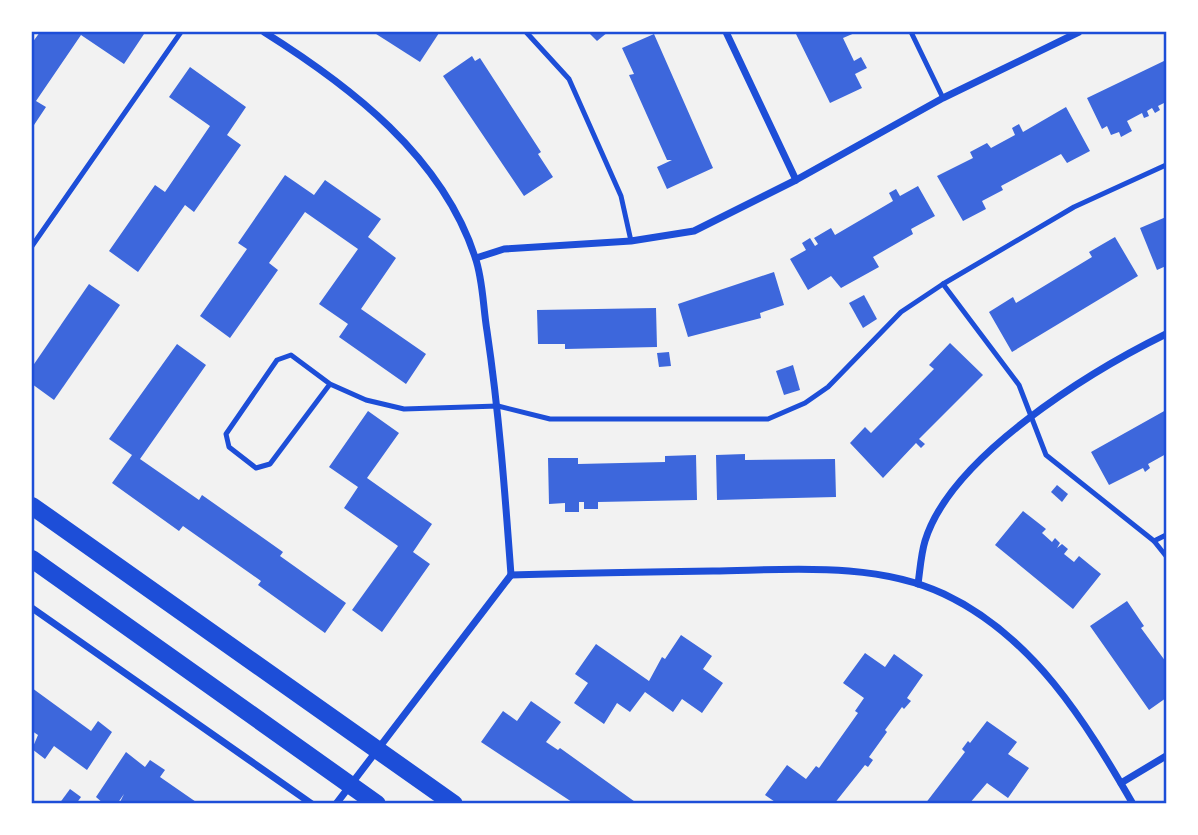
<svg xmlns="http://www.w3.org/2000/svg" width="1198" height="835" font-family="Merriweather,serif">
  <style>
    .building { fill: #3d67dc }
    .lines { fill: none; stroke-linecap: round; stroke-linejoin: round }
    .service { stroke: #1d4ed8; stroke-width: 5 }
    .minor { stroke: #1d4ed8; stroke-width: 7 }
    .primary { stroke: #1d4ed8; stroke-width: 18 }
    .neatline { fill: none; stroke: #1d4ed8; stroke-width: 2.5 }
  </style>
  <rect width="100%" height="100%" fill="#f2f2f2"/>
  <!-- building -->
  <g class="building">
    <polygon points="40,32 140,32 144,34 124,64 81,35 36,101 46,107 32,128 32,43"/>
    <polygon points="373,32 438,32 439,33 420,62"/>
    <polygon points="588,32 608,32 597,41"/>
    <polygon points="795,32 857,32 843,38 854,61 861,57 867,68 855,74 862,88 830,103"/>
    <polygon points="654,34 713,168 667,189 657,167 672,160 667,160 629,75 634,74 622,48"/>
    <polygon points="472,56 475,61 480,58 541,152 538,154 553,177 524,196 443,76"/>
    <polygon points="1166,60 1166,102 1158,106 1160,110 1155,113 1152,108 1147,111 1149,116 1144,118 1142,113 1127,121 1132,131 1121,137 1119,132 1111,135 1107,126 1102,129 1087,98"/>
    <polygon points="190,67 246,107 227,135 241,145 194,212 185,205 138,272 109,251 155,185 165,192 210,126 169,97"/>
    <polygon points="1066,107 1090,151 1067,163 1061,154 1001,186 1003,190 982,201 986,209 963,221 937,176 973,158 970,152 987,143 991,148 1015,135 1012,128 1019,124 1023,132"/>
    <polygon points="285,175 314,195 325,180 381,219 368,237 396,258 361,309 426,354 406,384 339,337 348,324 319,304 358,249 305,212 269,263 278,270 230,338 200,316 247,249 238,243"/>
    <polygon points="918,186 935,216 911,229 913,234 873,257 879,267 841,288 831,276 808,290 790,259 806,250 802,243 810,238 815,246 818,244 814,238 831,228 835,235 893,201 889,193 896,189 900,196"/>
    <polygon points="1166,217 1166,266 1157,270 1140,228"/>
    <polygon points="1115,237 1138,276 1012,352 989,312 1013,297 1016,303 1092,257 1089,252"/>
    <polygon points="774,272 784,305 760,313 761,318 688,337 678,304"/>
    <polygon points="89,284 120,305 54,400 32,384 32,367"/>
    <polygon points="864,295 877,319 863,328 849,303"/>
    <polygon points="656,308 657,347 565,349 565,344 538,344 537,310"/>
    <polygon points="950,343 983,375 919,439 925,444 921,448 916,443 883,478 850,443 865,427 871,433 934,369 929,365"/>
    <polygon points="177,344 206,365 140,459 199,500 202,495 283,552 280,556 346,603 325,633 258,585 261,581 183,526 179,531 112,483 132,455 109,439"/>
    <polygon points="669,352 671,366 659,367 657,353"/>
    <polygon points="793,365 800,390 784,395 776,371"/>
    <polygon points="1166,410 1166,454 1148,464 1150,468 1145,472 1143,468 1109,485 1091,452"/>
    <polygon points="368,411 399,433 367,478 432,524 413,552 430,564 382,632 352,610 398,546 344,508 358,487 329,467"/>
    <polygon points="745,454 745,460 835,459 836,497 717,500 716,455"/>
    <polygon points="696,455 697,500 598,502 598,509 584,509 584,502 579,502 579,512 565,512 565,503 549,504 548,458 578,458 578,464 665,462 665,456"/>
    <polygon points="1057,485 1068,494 1062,502 1051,492"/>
    <polygon points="1023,511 1046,529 1042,533 1052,542 1055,538 1060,543 1057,548 1062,544 1068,549 1064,554 1074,562 1079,556 1101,574 1073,609 995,545"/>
    <polygon points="1127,601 1144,626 1141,628 1166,662 1166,698 1149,710 1090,626"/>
    <polygon points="681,635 712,656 703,669 723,683 702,713 682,699 673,712 645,692 630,712 617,703 604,724 574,703 588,683 575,674 596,644 649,681 662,657 665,659"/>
    <polygon points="865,653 885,667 894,654 923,675 907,698 911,701 904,709 902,707 885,730 887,732 869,757 873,760 868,767 865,765 834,804 778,804 765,795 787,765 806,779 816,766 819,768 858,713 855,711 864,698 843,683"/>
    <polygon points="32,688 91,731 98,721 112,732 87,770 54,746 45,759 32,749 38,735 32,731"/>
    <polygon points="531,701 561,722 546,742 558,750 560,748 638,804 575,804 481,742 503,711 517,721"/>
    <polygon points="987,721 1017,742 1008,754 1029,768 1008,798 987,783 969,804 925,804 965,752 962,749 968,741 970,743"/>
    <polygon points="126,752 145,767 150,760 165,770 160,777 199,804 119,804 124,794 117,804 104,804 96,797"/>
    <polygon points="70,789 81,797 76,804 59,804"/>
  </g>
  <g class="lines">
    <!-- service -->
    <g class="service">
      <polyline points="526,32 569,79 621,196 631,241"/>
      <polyline points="911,32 943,98"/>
      <polyline points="32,246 181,32"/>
      <polyline points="943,284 1019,385 1046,455 1154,541 1166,535"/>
      <polyline points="330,384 270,464 256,468 229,447 226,434 277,360 291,355 330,384 366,400 404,409 498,406 550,419 768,419 805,403 828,387 901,312 943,284 1074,207 1166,165"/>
      <polyline points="1154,541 1166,556"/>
    </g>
    <!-- minor -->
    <g class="minor">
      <path d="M264,32c86,54 178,124 211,225 8,22 8,50 12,74 12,81 18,162 24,244"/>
      <polyline points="726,32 796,180"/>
      <polyline points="476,258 504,249 631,241 694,231 796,180 943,98 1079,32"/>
      <path d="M511,575c68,-2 135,-3 202,-4 74,-1 162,-10 231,23 89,42 141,127 189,210"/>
      <path d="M918,584c2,-14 3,-30 7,-43 26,-85 166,-170 241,-207"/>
      <polyline points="32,608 312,804"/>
      <polyline points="1121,783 1166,756"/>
      <polyline points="336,804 511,575"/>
    </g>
    <!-- primary -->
    <g class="primary">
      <polyline points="32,506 454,804"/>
      <polyline points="32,559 377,804"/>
    </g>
  </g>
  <!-- border -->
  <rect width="1198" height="835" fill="none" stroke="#ffffff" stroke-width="66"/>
  <rect x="33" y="33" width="1132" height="769" class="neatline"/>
</svg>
